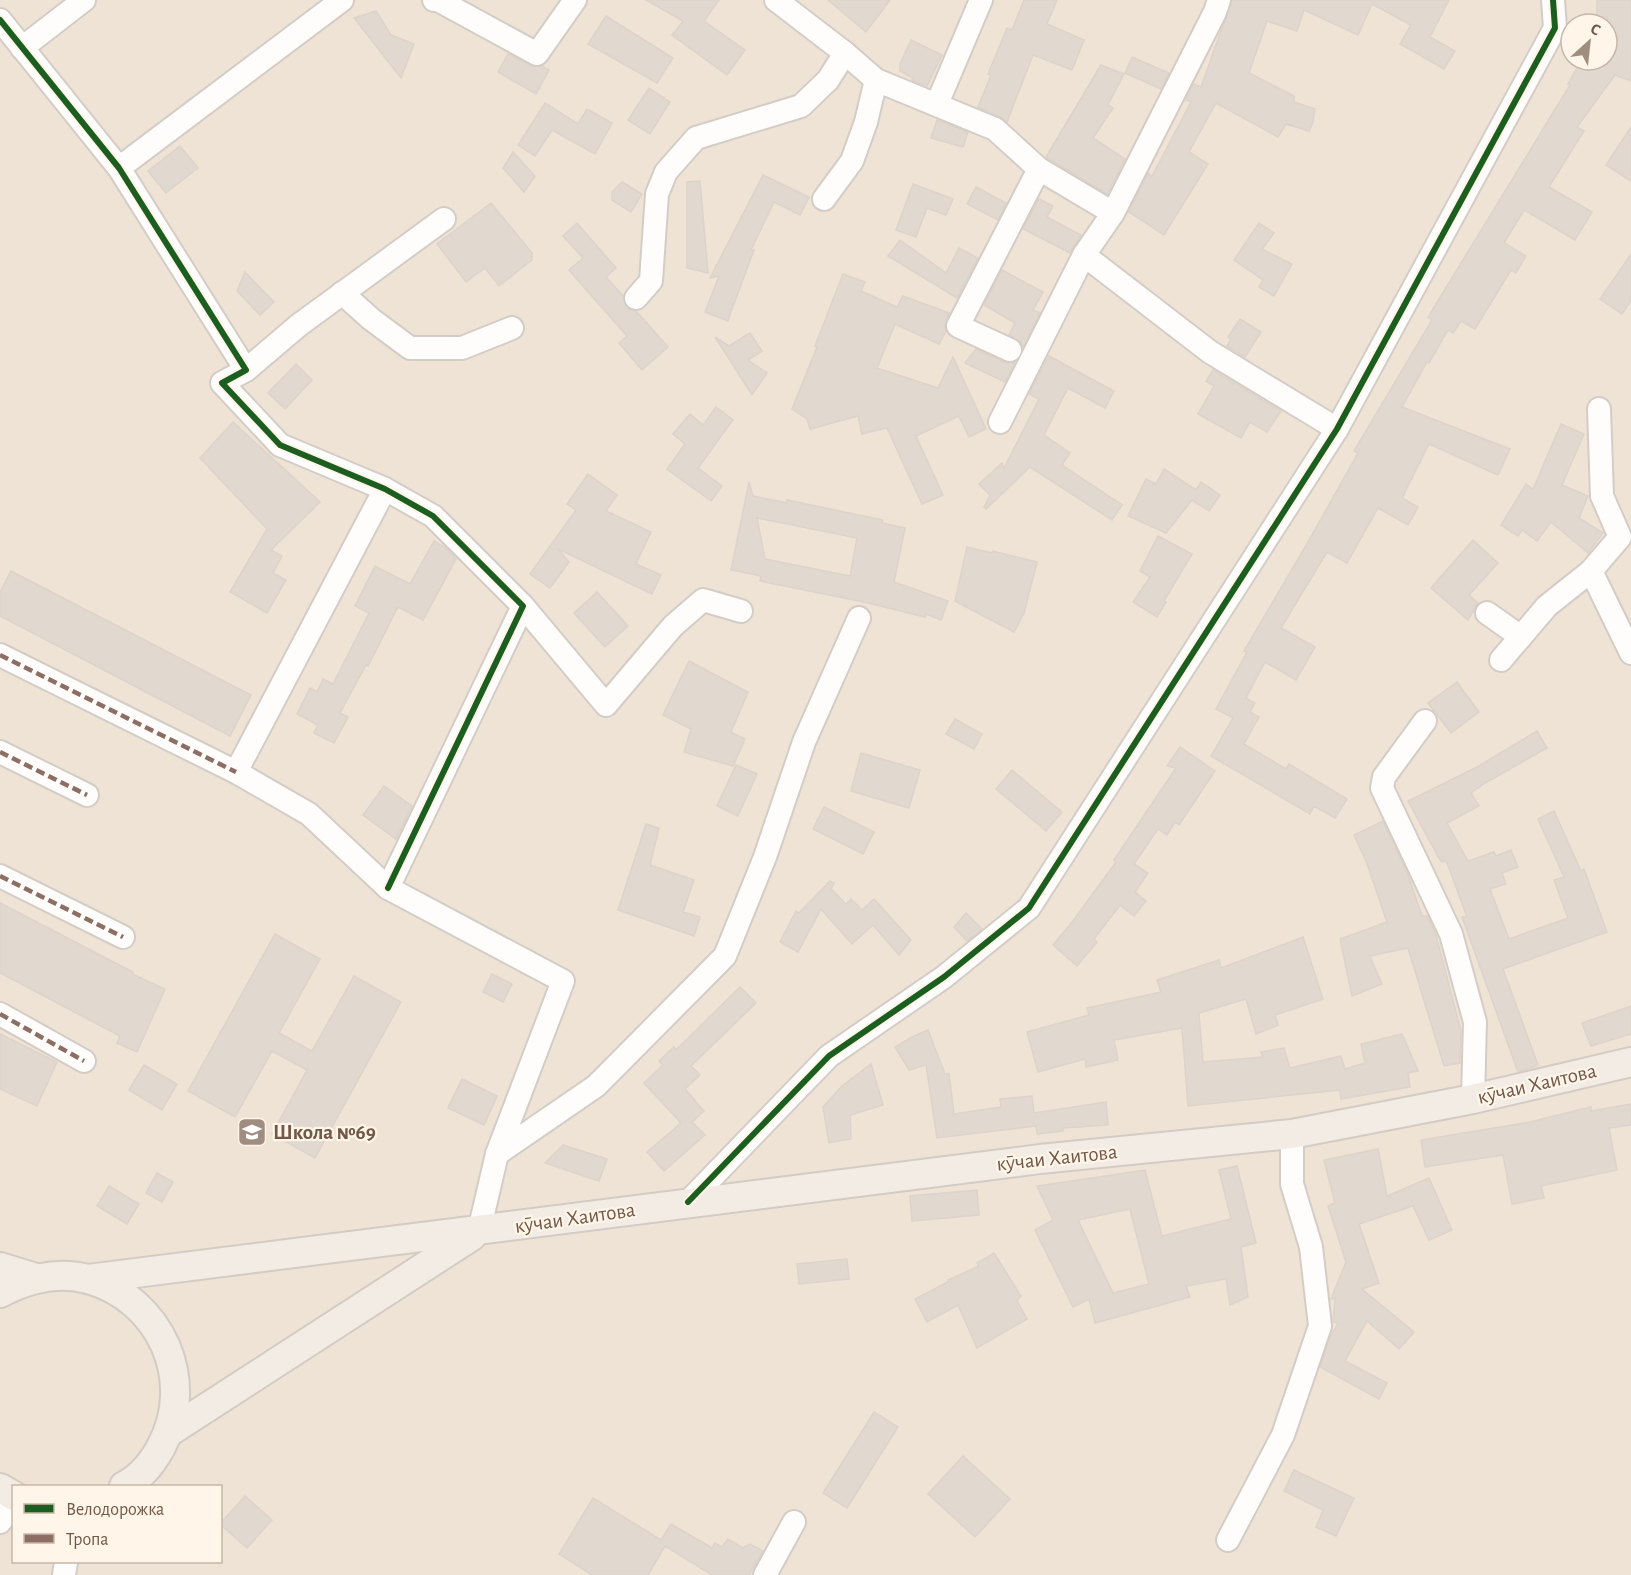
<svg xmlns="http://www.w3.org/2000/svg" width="1631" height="1575" font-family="'Alegreya Sans',sans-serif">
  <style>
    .residential { fill: #efe3d5; fill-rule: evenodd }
    .building { fill: #e1d8d0; stroke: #ded3ca; stroke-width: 1.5; fill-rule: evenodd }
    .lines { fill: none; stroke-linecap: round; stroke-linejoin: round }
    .minor-casing { stroke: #d4cdc6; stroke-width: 26 }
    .major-casing { stroke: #d4cbc5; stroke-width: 32 }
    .minor { stroke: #fefdfc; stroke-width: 22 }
    .major { stroke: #f2ece4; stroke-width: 28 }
    .quiet { stroke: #8d6e63; stroke-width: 4.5; stroke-dasharray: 9 4.5; stroke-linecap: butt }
    .cycleway-casing { stroke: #fff5e8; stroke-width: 10 }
    .cycleway { stroke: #1b5e20; stroke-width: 6 }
    .labels { text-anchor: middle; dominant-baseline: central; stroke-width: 4.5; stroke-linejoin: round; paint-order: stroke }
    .street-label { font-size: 21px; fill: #725849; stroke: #fff5e8 }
    .poi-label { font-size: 21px; font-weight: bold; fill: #725849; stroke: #fff5e8; text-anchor: start }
  </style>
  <rect width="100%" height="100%" fill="#f5f0e8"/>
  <!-- residential -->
  <path class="residential" d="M0,0h1631v1575h-1631zM1571,24h36v36h-36zM14,1486h206v76h-206z"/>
  <!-- building -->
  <g class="building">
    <polygon points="646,0 719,0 704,21 745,50 727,75 672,35 683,21"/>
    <polygon points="828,0 890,0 866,32"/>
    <polygon points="1024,0 1057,0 1047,24 1084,40 1072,70 1033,55 1007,122 1000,117 978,107 991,75 988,74 1007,28 1012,30"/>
    <polygon points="1232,0 1449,0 1430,37 1455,51 1444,69 1400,44 1411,25 1372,4 1358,35 1304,10 1297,31 1267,21 1249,73 1294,96 1294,102 1315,109 1313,122 1309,131 1286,124 1278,137 1216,103 1189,152 1208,164 1164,235 1129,212 1148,173 1152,176 1191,102 1186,100 1193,84 1201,87"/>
    <polygon points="1597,0 1631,0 1631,81 1615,75 1577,127 1584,131 1549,187 1592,212 1575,240 1524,210 1504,243 1526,256 1516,273 1511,270 1475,329 1461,321 1453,333 1448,330 1429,363 1427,362 1402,407 1510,449 1498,475 1429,444 1402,498 1418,507 1408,525 1378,508 1347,563 1327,552 1281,628 1315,647 1296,680 1265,662 1246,698 1255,703 1250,712 1259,717 1244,744 1286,769 1289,764 1347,799 1335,818 1314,806 1310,814 1211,756 1233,718 1216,709 1247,652 1244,651 1308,542 1358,453 1354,451 1432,320 1428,317 1570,85 1568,84 1581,60 1607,60 1607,17 1597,17"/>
    <polygon points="376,11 391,35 414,44 401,78 354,18"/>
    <polygon points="606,16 673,58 657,83 588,44"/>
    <polygon points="911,40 942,55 927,86 912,80 913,78 900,71 900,64"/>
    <polygon points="508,54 531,66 542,66 549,70 536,94 498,72"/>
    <polygon points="1132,57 1169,73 1161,89 1125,73"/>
    <polygon points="1101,65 1124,74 1108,105 1113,108 1093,138 1125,159 1107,194 1046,157"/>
    <polygon points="649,88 670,102 650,134 628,120"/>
    <polygon points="545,103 578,124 587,109 612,123 595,154 552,130 535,156 518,145"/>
    <polygon points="937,120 968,132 963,147 931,138"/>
    <polygon points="1631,127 1631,181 1606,165"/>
    <polygon points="180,146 198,168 166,193 148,171"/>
    <polygon points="513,152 535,176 524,192 503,168"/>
    <polygon points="763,175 809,197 800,215 774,202 751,250 754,250 734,304 731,303 733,306 728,321 705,312 719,276 710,278"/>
    <polygon points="700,181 708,273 687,268 687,182"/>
    <polygon points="622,182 642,194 631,212 612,200 612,192"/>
    <polygon points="913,184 953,199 946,215 927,208 916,237 896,230"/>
    <polygon points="976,187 1006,203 998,220 967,204"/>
    <polygon points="1039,199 1053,206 1047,217 1081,235 1070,253 1023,229"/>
    <polygon points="491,203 532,253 532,260 499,286 485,268 466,282 437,244"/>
    <polygon points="577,223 616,268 606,277 623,296 627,308 636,311 668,347 642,370 619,343 627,336 569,270 583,258 563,236"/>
    <polygon points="1259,223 1274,233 1262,249 1292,264 1274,296 1259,287 1263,280 1234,260"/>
    <polygon points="900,240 946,273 959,248 978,258 957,298 888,256"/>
    <polygon points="1631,254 1631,300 1622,314 1600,299"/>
    <polygon points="1002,270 1043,292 1033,310 1040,313 1023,347 1021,342 1009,335 1015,323 984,305"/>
    <polygon points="245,272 274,302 260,315 237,291"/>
    <polygon points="843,274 865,282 861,291 897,307 903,296 949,313 945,326 946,331 939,344 895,324 877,368 938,388 953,357 986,429 969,437 959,416 916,436 943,495 922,504 887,428 862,434 858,416 810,429 807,419 792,409 817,347 815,346"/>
    <polygon points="1240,319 1261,332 1245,357 1227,346 1231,339 1228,337"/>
    <polygon points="750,333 762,351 748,360 767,373 752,395 715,337 729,346"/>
    <polygon points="976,349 1004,362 1015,362 1005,382 965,363"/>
    <polygon points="1049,356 1114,391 1105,408 1068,388 1044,435 1070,453 1062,465 1122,505 1112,520 1030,467 986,509 984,507 990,495 979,484 1002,463 1004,468 1039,399 1029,394"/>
    <polygon points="296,364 312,380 285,409 268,393"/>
    <polygon points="1213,370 1281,411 1267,432 1250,422 1241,438 1198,414 1214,386 1206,381"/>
    <polygon points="716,407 733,420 698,468 722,486 711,501 667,469 685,444 673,434 690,414 703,425"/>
    <polygon points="233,422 320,502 271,550 282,556 273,573 286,580 267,613 230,592 267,529 200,458"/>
    <polygon points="1561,424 1584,434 1562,485 1588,496 1579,518 1603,533 1588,553 1551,522 1537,541 1522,530 1518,536 1501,525 1526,484 1533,489"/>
    <polygon points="1164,469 1196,490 1201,482 1220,495 1209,511 1192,500 1166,533 1128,516 1146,479 1156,484"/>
    <polygon points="588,474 617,495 606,511 651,532 636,564 661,575 652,594 558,549 569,562 550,588 530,574 576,510 567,504"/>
    <path d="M749,482l4,14 34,7v-3l96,20 -1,3 23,5 -11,54 54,19 -7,19 -15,-6 -1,3 -61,-15 -104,-21 1,-5 -30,-6zM757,518l100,20 -7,38 -85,-17z"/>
    <polygon points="1158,536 1192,554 1164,601 1166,602 1157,617 1133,602 1150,577 1140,571"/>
    <polygon points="1473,540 1498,563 1469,595 1478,603 1468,620 1431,588"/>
    <polygon points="434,541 446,548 456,559 423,620 398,607 368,666 366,665 340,713 348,717 334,743 314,733 318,725 297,714 310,688 317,692 323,679 333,684 369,613 355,606 375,566 410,584"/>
    <polygon points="967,547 992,553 993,551 1037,562 1024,613 1014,632 955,601"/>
    <polygon points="11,571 251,695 230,736 0,616 0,592"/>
    <polygon points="597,592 628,626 605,647 574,613"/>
    <polygon points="689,661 748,692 731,732 745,739 733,766 684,752 691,729 663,715"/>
    <polygon points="1457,682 1479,712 1451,733 1428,703"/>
    <polygon points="955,719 982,734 974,749 946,734"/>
    <polygon points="1537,731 1547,748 1485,783 1471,793 1479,806 1447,823 1468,861 1494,852 1496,856 1511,850 1518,867 1502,873 1506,884 1490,889 1509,939 1568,918 1554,880 1564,877 1538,819 1554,811 1581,871 1584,869 1607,932 1503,969 1538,1065 1518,1072 1462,917 1467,917 1446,860 1442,862 1439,858 1408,801 1477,767"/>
    <polygon points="1180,747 1215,771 1179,825 1175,822 1167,835 1158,829 1134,864 1148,873 1135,892 1146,901 1134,916 1120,905 1094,939 1097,942 1077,966 1053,945 1073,921 1116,862 1114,860 1176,768 1167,766"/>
    <polygon points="861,753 920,770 909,808 851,791"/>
    <polygon points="736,765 757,774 738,816 717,806"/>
    <polygon points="1012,770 1062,812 1046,831 996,789"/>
    <polygon points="384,786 412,806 396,839 363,815"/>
    <polygon points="824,807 874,832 863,854 813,829"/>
    <polygon points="1383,821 1407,872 1422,916 1428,916 1436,935 1461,1031 1460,1063 1444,1066 1408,948 1370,956 1382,984 1352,996 1340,939 1387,922 1366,861 1354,835"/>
    <polygon points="646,824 659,828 650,865 694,880 683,912 700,917 694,936 618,910"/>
    <polygon points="830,881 834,883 831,889 846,904 851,899 862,910 874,899 911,940 899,955 873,925 852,944 821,909 798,952 780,942 796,911 799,913"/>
    <polygon points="0,903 133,972 132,974 165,989 137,1052 117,1043 120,1036 0,973"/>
    <polygon points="966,913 982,929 967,941 954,927"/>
    <polygon points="275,934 320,959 279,1033 312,1051 354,976 401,1002 315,1158 272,1134 307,1070 272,1051 235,1117 188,1091"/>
    <polygon points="1303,937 1323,999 1275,1015 1278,1025 1256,1034 1246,999 1199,1013 1203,1062 1263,1057 1261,1052 1284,1048 1290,1068 1341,1056 1345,1069 1365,1063 1361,1044 1402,1034 1418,1071 1408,1073 1410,1087 1341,1099 1340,1090 1188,1106 1182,1028 1114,1040 1118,1060 1086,1067 1085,1059 1038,1072 1027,1032 1089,1015 1087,1008 1161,992 1157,980 1219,960 1221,968"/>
    <polygon points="492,974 512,984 503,1002 483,992"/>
    <polygon points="740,987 756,1003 691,1066 700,1075 685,1089 704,1111 692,1122 705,1135 664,1171 647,1152 681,1123 644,1083 663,1065 659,1061 674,1047 676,1050"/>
    <polygon points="1631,1006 1631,1034 1591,1046 1582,1023"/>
    <polygon points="928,1030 945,1074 949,1074 954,1114 1001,1107 1000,1099 1032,1096 1034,1113 1106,1102 1108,1125 1063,1128 1063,1131 1037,1134 1036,1126 937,1138 926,1065 909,1070 895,1047 912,1037"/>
    <polygon points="0,1034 57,1062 37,1106 0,1089"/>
    <polygon points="871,1064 883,1105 850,1115 851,1139 829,1143 823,1107 842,1086"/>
    <polygon points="144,1065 177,1084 162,1110 129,1090"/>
    <polygon points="462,1079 497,1096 484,1125 448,1108"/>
    <polygon points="1631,1104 1631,1125 1609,1128 1617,1170 1541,1186 1544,1198 1512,1204 1503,1155 1425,1167 1421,1140 1530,1122 1591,1107 1591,1111"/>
    <polygon points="563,1145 607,1159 599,1181 545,1163"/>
    <polygon points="1378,1149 1387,1196 1429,1178 1452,1230 1429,1240 1413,1206 1359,1224 1379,1283 1362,1289 1414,1332 1399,1349 1367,1321 1345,1361 1387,1383 1379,1399 1320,1367 1329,1340 1338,1323 1333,1322 1335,1298 1331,1299 1346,1262 1328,1206 1335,1203 1324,1160"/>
    <path d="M1237,1166l19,77 -15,4 7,50 -18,8 -4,-26 -40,7 4,11 -95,26 -6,-24 -16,8 -38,-77 18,-10 -16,-34 108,-16 17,66 69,-17 -12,-49zM1130,1209l19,75 -36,9 -35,-73z"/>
    <polygon points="157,1173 173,1182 162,1202 146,1193"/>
    <polygon points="109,1186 139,1204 127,1224 97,1206"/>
    <polygon points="977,1190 979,1215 912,1221 910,1196"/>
    <polygon points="994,1253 1021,1296 1017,1301 1027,1319 977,1348 958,1305 927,1322 915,1299 948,1282 948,1280 979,1266 977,1263"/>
    <polygon points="847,1259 849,1279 799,1284 797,1264"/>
    <polygon points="874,1412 898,1427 847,1508 823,1493"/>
    <polygon points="963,1456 1010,1499 975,1537 928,1494"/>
    <polygon points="1294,1470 1354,1498 1336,1536 1316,1527 1323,1510 1284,1491"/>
    <polygon points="245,1496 272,1520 247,1548 220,1524"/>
    <polygon points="593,1498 661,1540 671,1524 712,1548 715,1543 722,1547 728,1539 743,1548 750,1544 763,1551 749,1575 712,1575 665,1546 648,1575 592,1575 559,1554"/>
  </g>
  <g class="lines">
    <!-- minor casing -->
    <g class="minor-casing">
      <g id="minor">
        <polyline points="434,0 438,0 537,54 575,0"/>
        <polyline points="776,0 845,53 876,80 995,129 1039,169 1113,213"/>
        <polyline points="0,20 119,168 246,370 222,383 280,445 385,489 433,516 523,606 388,888"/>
        <polyline points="22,48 84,0"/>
        <polyline points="937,104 981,0"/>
        <polyline points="119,168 342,0"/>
        <polyline points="824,199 852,161 866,122 876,80"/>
        <polyline points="1084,255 1210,352 1337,429"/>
        <polyline points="342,293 371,319 410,348 462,348 512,328"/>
        <polyline points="636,298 651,281 657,194 666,172 696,138 801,106 828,80 845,53"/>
        <polyline points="1010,350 958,326 1039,169"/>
        <polyline points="246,370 299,325 444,219"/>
        <polyline points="1000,422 1084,255 1113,213 1215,12 1219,0"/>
        <polyline points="385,489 236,772 309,814 388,888 563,981 497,1154 479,1231"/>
        <polyline points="1591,571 1631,653"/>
        <polyline points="523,606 606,705 673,626 703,600 741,611"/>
        <polyline points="1487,613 1521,637"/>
        <polyline points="0,655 236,772"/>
        <polyline points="1501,660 1547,606 1591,571 1620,537 1602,496 1599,409"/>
        <polyline points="1425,721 1384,777 1382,788 1451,934 1475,1022 1473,1099"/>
        <polyline points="0,752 87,795"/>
        <polyline points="0,876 123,937"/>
        <polyline points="0,1014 84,1061"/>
        <polyline points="497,1154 596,1086 725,956 765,857 804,742 859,618"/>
        <polyline points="688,1202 829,1056 944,977 1029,908 1337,429 1555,28 1553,0"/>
        <polyline points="0,1522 14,1503"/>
        <polyline points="1228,1540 1283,1435 1320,1326 1311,1247 1292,1184 1292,1134"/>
        <polyline points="64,1575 66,1562"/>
        <polyline points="765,1575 794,1522"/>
      </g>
    </g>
    <!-- major casing -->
    <g class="major-casing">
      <g id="major">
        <polyline points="0,1267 36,1278"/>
        <polyline points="88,1279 1040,1159 1292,1134 1473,1099 1631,1062"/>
        <path d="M0,1293c27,-14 58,-22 88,-14 73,20 109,102 73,168 -8,15 -21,31 -37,39"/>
        <polyline points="169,1432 472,1236"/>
        <polyline points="0,1488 14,1496"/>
      </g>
    </g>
    <!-- minor -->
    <use href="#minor" class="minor"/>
    <!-- major -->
    <use href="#major" class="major"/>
    <!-- quiet -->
    <g class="quiet">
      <polyline points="0,655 236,772"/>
      <polyline points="0,752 87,795"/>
      <polyline points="0,876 123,937"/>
      <polyline points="0,1014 84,1061"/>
    </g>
    <!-- cycleway casing -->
    <g class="cycleway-casing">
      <g id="cycleway">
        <polyline points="0,20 119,168 246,370 222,383 280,445 385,489 433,516 523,606 388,888"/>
        <polyline points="688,1202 829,1056 944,977 1029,908 1337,429 1555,28 1553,0"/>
      </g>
    </g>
    <!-- cycleway -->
    <use href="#cycleway" class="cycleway"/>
  </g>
  <!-- icons -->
  <defs>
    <g id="school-square" transform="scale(1.5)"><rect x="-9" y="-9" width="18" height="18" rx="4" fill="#a08d81" stroke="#fff5e8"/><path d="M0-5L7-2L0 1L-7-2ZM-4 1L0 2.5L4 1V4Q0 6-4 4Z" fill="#fff"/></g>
  </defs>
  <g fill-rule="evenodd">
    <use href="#school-square" x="252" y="1132"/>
  </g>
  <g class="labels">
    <!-- street labels -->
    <g class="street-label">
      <text transform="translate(1537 1084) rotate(-13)">кӯчаи Хаитова</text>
      <text transform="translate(1057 1158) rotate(-6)">кӯчаи Хаитова</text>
      <text transform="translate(575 1218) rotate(-8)">кӯчаи Хаитова</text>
    </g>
    <!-- poi labels -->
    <g class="poi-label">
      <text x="273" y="1132">Школа №69</text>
    </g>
  </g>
  <!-- legend -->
  <rect x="12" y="1485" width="210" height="78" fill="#fff5e8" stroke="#c7b6a8" stroke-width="1.5"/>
  <rect x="24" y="1504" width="30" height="9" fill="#1b5e20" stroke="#c7b6a8" stroke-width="1.5"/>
  <text x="66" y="1515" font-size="18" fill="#725849">Велодорожка</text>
  <rect x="24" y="1534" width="30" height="9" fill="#8d6e63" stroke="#c7b6a8" stroke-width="1.5"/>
  <text x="66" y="1545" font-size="18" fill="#725849">Тропа</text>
  <!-- north arrow -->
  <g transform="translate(1589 42) rotate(27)"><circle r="28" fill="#fff5e8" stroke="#c7b6a8" stroke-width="1.5"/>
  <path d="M0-4.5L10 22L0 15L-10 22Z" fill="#a08d81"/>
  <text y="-9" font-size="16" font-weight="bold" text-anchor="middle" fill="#725849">С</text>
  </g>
</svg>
